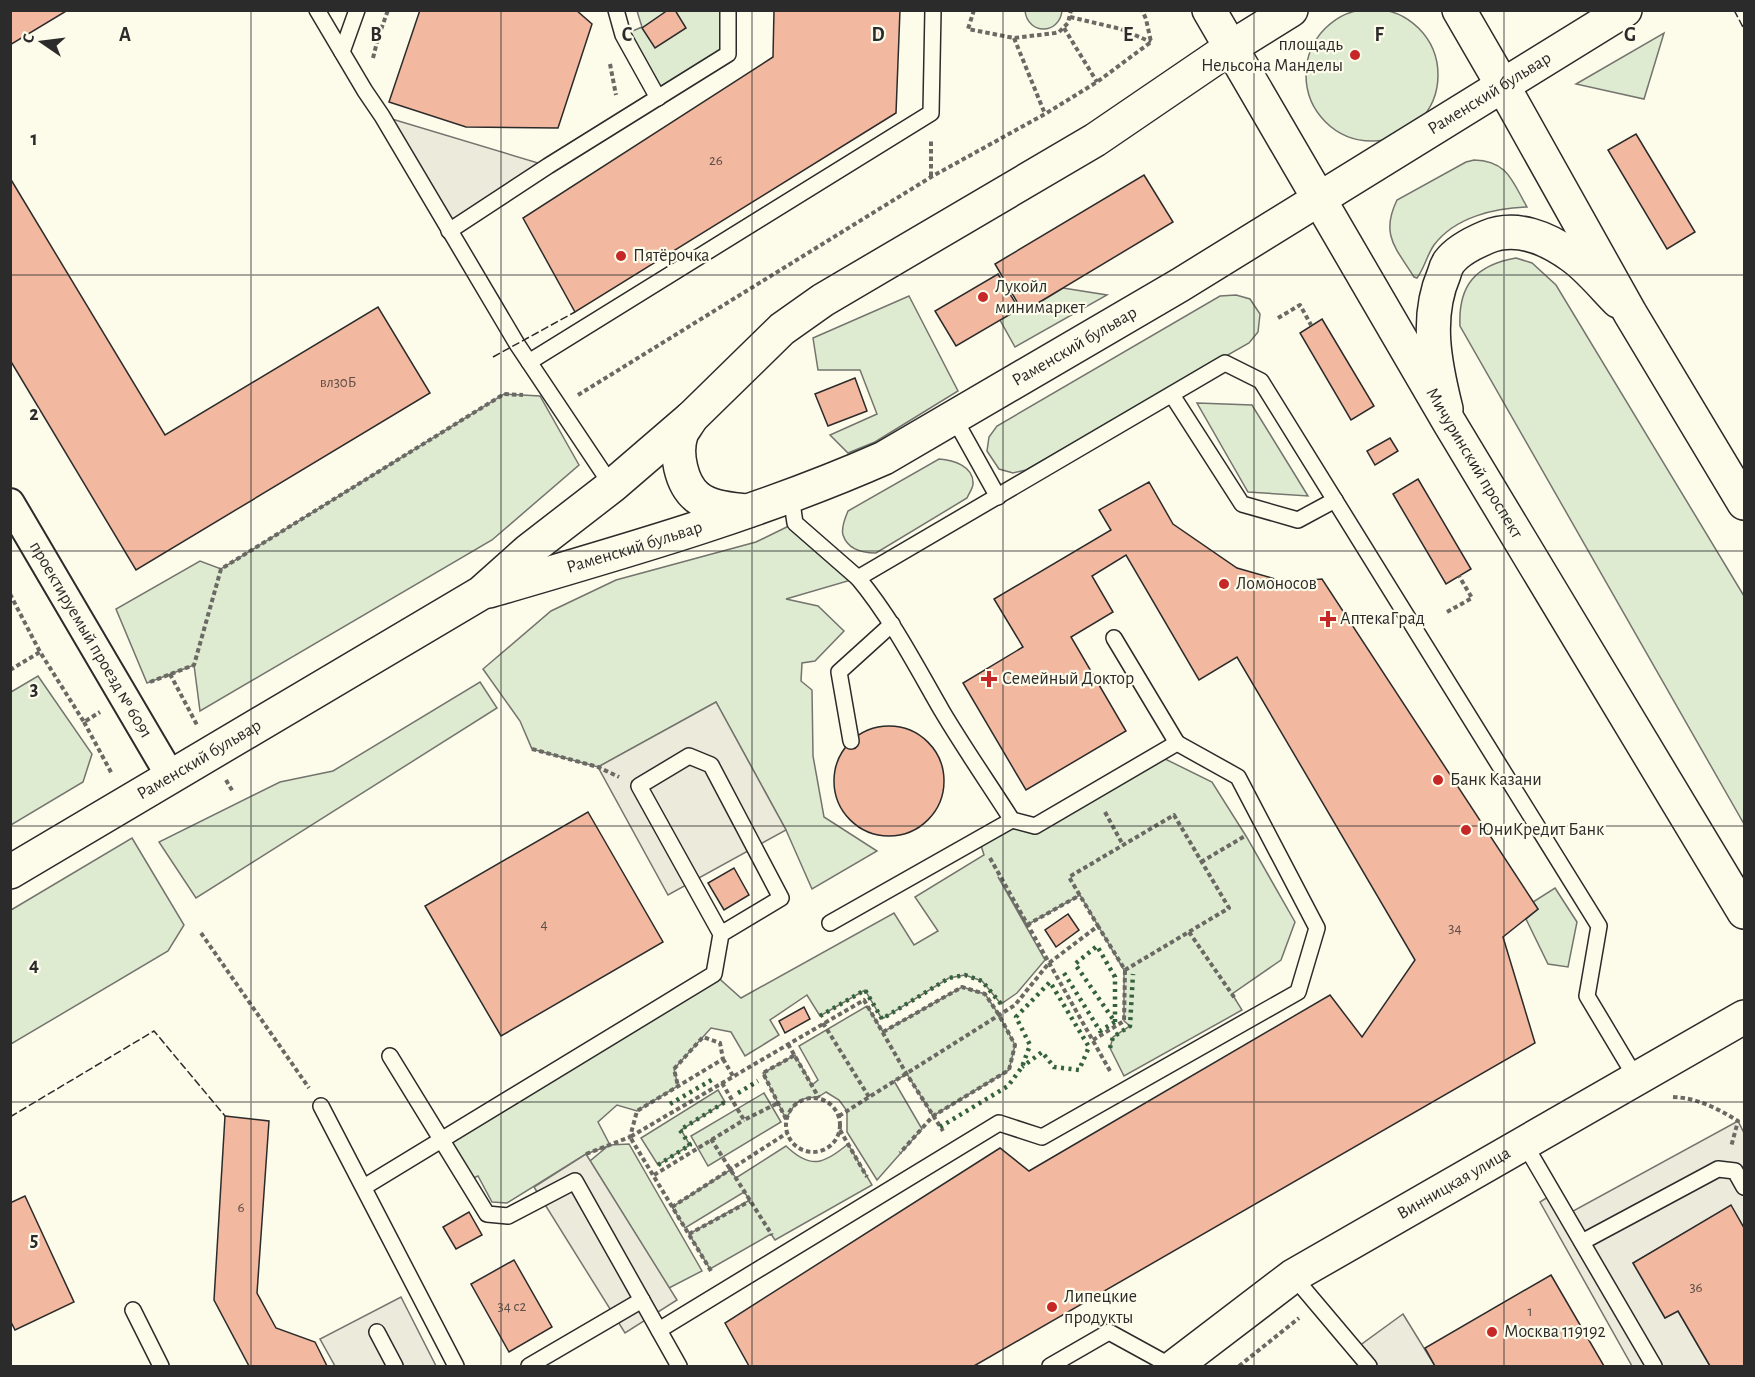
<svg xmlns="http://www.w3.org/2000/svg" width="1755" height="1377" font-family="'Alegreya Sans',sans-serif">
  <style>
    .green { fill: #deebd1; stroke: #74746e; stroke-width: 1.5 }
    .parking { fill: #eceadb; stroke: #74746e; stroke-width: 1.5 }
    .building { fill: #f2b8a0; stroke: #2b2b2b; stroke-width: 1.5 }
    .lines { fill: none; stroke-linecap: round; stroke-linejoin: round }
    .lane-casing { stroke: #2b2b2b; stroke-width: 18 }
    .street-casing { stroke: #2b2b2b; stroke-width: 32 }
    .secondary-casing { stroke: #2b2b2b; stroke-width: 36 }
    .primary-casing { stroke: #2b2b2b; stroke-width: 36 }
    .path { stroke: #6a6964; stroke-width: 4; stroke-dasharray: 4.5 3; stroke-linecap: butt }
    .lane { stroke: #fdfbea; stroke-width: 15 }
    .street { stroke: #fdfbea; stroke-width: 28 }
    .secondary { stroke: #fdfbea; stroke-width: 33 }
    .primary { stroke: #fdfbea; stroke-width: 33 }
    .hedge { stroke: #34623c; stroke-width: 4.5; stroke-dasharray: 3 4.5; stroke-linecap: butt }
    .fence { stroke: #2b2b2b; stroke-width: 1.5; stroke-dasharray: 8 3; stroke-linecap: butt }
    .grid { fill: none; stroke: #2b2b2b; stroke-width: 1.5; stroke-opacity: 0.55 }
    .poi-dot { fill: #c62828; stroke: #fdfbea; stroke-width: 2 }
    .labels { text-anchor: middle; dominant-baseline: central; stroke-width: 4.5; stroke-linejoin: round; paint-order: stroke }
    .number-label { font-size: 15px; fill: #5d4e48 }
    .poi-label { font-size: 18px; fill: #2b2b2b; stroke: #fdfbea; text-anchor: start }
    .street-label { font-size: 18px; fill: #2b2b2b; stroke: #fdfbea }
    .grid-label { font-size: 20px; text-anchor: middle; font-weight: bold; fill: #2b2b2b; stroke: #fdfbea; stroke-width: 4.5; stroke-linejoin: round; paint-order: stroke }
  </style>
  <rect width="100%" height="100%" fill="#fdfbea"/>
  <!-- green -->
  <g class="green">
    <circle cx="1372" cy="75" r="66"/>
    <polygon points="637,11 720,11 727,19 728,54 658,98 623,35 642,27"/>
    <path d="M1025,11h37c-3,24 -34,24 -37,0z"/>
    <polygon points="1664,33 1644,99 1576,84"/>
    <path d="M1474,160c34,1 38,21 53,47 -32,1 -72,10 -93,38 -7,10 -10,24 -17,33l-3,-1c-18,-29 -34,-42 -17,-77l69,-38z"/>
    <path d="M1516,258l16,5 24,22 188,311v228l-284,-498c-2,-41 16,-61 56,-68z"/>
    <polygon points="1063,288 1107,295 1015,347 1000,320 1019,309 1024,312"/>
    <polygon points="1236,295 1250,299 1260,314 1258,332 1249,343 1026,470 1013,473 999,469 987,451 989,437 997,426 1220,296"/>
    <polygon points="909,296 958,391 875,442 848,453 830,435 877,414 860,370 818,370 813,338"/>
    <polygon points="504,394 540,396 579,465 492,540 200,711 194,665 147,683 116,609 200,561 221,569"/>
    <polygon points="1197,403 1252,405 1308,496 1248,492"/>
    <path d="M939,459c14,1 35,7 34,25 0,4 -4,9 -6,14l-91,55c-13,0 -28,-3 -33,-18 -2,-7 2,-17 5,-24z"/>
    <polygon points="795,523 858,578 786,599 818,606 844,631 815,661 802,663 801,681 812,690 813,756 824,817 877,851 812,889 786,830 716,702 598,767 532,749 520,721 483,669 551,611 616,580 756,542"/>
    <polygon points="38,676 92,754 83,782 11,825 11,692"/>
    <polygon points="480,682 497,708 196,898 159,842 280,782 333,771"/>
    <polygon points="1157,755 1212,782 1246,836 1295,922 1281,960 1232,994 1242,1010 1124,1076 1110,1048 1113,1037 1130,1026 1124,1021 1124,970 1080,895 1027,925 998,877 1045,960 1017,993 1001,1004 982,981 965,975 949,978 882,1019 865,990 820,1016 807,995 770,1020 779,1035 745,1056 731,1032 711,1028 674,1069 678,1086 637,1111 617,1105 598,1122 610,1145 629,1144 702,1271 669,1288 590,1161 608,1146 586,1154 507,1203 492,1202 478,1176 466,1181 441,1140 714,974 741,998 894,913 914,945 938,931 915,897 984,855 979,839 1012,820 1036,826"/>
    <polygon points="132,838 184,925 168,951 11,1044 11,910"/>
    <polygon points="1555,888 1577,922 1568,967 1548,964 1526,919 1538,909 1533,902"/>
    <path d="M962,987l23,7 14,21 16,30 -6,25 -76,46 -26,-42 -13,7 28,48 -45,51 -30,-48v-21l-8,-11 -13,-8c-8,6 -11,5 -19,6 -11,2 -16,12 -21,21l-23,-46 32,-18 17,30 6,-5 -19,-34 68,-40 16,26z"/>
    <polygon points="718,1090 725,1102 681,1130 690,1145 658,1165 641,1138"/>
    <polygon points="764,1093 781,1122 708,1166 691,1136"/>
    <path d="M848,1144l24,41 -97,55 -4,-6 -61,35 -21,-35 61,-34 -6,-8 -59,36 -13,-21 58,-37 6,8 50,-32c25,24 38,18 62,-2z"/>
  </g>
  <!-- parking -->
  <g class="parking">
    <polygon points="382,116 548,166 449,231"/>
    <polygon points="716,702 786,830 668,895 598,767"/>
    <polygon points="1738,1121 1744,1133 1744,1228 1731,1206 1633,1263 1665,1318 1678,1311 1710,1366 1632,1366 1540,1202 1554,1193 1566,1215"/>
    <polygon points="586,1154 677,1300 625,1333 534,1187"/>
    <polygon points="401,1297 436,1366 335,1366 320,1339"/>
    <polygon points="1403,1314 1435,1366 1369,1366 1355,1349"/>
  </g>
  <!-- building -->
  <g class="building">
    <polygon points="10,10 68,10 10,45"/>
    <polygon points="420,10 576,10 592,24 558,128 466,127 389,102"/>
    <polygon points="668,10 675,10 686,28 655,48 642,28"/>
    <polygon points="774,10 900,10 896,113 575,312 523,218 773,57"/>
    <polygon points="1636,134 1695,232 1667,249 1608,150"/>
    <polygon points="1144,175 1173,222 1023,312 995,264"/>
    <polygon points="10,178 165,435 378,307 430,393 136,570 10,360"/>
    <polygon points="998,274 1019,309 956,346 935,311"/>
    <polygon points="1322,319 1374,406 1351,420 1300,333"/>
    <polygon points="855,378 867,411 828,426 815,394"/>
    <polygon points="1390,438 1398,451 1375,465 1367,451"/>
    <polygon points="1418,479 1471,569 1446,584 1393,494"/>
    <polygon points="1149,482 1173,524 1237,568 1286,582 1322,579 1538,909 1503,937 1535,1043 974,1366 749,1366 725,1323 1000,1148 1029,1171 1330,995 1362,1037 1415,960 1237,657 1199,680 1126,555 1092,576 1113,612 1071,637 1126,731 1026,790 963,683 1023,647 994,599 1111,530 1099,510"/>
    <circle cx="889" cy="781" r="55"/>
    <polygon points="588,812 663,942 501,1036 425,906"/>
    <polygon points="734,868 749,895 724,910 708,883"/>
    <polygon points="1068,914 1079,930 1056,947 1045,930"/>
    <polygon points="804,1007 810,1019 785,1033 779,1021"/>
    <polygon points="225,1116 269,1121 257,1293 276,1328 315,1342 327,1366 249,1366 214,1300"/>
    <polygon points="25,1196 74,1302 15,1330 10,1320 10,1203"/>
    <polygon points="1731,1205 1744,1228 1744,1366 1710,1366 1678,1311 1665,1318 1633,1263"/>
    <polygon points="469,1212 482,1235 456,1249 443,1227"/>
    <polygon points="514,1260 552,1327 509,1352 471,1284"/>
    <polygon points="1551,1275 1604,1366 1435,1366 1425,1348"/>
  </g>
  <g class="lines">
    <!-- lane casing -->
    <g class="lane-casing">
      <g id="lane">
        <polyline points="317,10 365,91 382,116 517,344 612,486"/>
        <polyline points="616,10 623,35 658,98"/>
        <polyline points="342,52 357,10"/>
        <polyline points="449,231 548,166 728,54 728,10"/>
        <polyline points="529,362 931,113 933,10"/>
        <polyline points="1172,395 1242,504 1298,520 1335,500"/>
        <polyline points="954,418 998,497"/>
        <polyline points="791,496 795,523 858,578"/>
        <polyline points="1114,638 1177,743"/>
        <polyline points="851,741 839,672 892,624"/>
        <polyline points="830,923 1012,820"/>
        <polyline points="390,1056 487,1214 508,1216 575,1181 679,1366"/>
        <polyline points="321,1106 456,1366"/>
        <polyline points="1524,1143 1654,1366"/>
        <polyline points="364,1187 714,974 721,934 639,786 689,756 711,765 781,898 721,934"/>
        <polyline points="1582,1242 1718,1169 1735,1171 1744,1187"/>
        <polyline points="1293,1276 1369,1366"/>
        <polyline points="133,1310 161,1366"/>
        <path d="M659,1330l340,-207 43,14 256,-145 19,-64 -79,-151 -61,-34 -142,83 -23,-6c-23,-36 -48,-72 -70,-109 -26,-45 -50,-92 -84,-133l367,-215 36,18 338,545 -12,70 49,82"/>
        <polyline points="377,1332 395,1366"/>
        <polyline points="529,1366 642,1300"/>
        <polyline points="1050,1366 1109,1332 1171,1366"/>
      </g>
    </g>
    <!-- street casing -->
    <g class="street-casing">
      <g id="street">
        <path id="s1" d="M10,503l161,274"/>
      </g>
    </g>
    <!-- secondary casing -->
    <g class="secondary-casing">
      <g id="secondary">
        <path d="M1446,409c-11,-44 -21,-91 -2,-135 1,-4 3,-9 5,-12 8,-11 26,-20 38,-25 29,-12 60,1 85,19 16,11 32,31 46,45"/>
        <path d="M691,418c-3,6 -8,11 -10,17 -6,18 0,49 16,62 13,11 33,12 50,14"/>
        <path id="s2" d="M489,591c133,-39 268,-77 395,-133l296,-173 445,-275"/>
        <path id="s3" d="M10,872l471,-279 47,-42 84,-65 79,-68 91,-89 41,-29 272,-160 135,-92 61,-38"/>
        <path id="s4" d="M1175,1366l118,-90 451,-259"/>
      </g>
    </g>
    <!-- primary casing -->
    <g class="primary-casing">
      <g id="primary">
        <path id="s5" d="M1209,10l240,412 295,490"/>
        <polyline points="1459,10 1503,86 1630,313 1744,503"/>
      </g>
    </g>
    <!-- path -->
    <g class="path">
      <polyline points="974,10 968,29 1014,38 1055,33 1059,32 1068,23 1071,10"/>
      <polyline points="1070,17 1121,29 1151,42"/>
      <polyline points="1064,28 1097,82"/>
      <polyline points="1014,38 1045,114"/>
      <polyline points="373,58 378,38 388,10"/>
      <polyline points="610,64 616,95"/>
      <polyline points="931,176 931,141"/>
      <polyline points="1278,318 1300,305 1311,325"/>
      <polyline points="578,395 931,177 1045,114 1097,82 1151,42 1146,19 1142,10"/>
      <polyline points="10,594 40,652 84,722 100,712"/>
      <polyline points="1447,612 1472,598 1459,576"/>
      <polyline points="10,670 40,652"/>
      <polyline points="170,674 197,725"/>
      <polyline points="150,682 194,665 221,569 504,394 523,395"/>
      <polyline points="84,722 112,774"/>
      <polyline points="532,749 598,767 619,777"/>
      <polyline points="226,780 233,792"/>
      <polyline points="1105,812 1123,845"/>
      <polyline points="990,858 1110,1071"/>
      <polyline points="1201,862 1245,836"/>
      <polyline points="1027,925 1080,895"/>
      <polyline points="1189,932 1236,1000"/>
      <polyline points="201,933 309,1088"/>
      <polyline points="823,1023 869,1097"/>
      <polyline points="883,1032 962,987 985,994 999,1015 1015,1045 1009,1070 933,1116 900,1153"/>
      <polyline points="1093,1040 1124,1021 1125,970"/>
      <polyline points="788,1044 819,1098"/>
      <polyline points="723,1059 733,1076"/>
      <polyline points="722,1083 744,1120 778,1103"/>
      <path d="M1673,1097c24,1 44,11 65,24l-7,26"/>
      <circle cx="813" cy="1125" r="27"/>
      <polyline points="839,1116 1015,1005 1049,963 1098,926 1125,970 1229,908 1174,815 1069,877 1098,926"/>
      <polyline points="786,1119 763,1073 795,1055"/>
      <polyline points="840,1130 867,1177"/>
      <polyline points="711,1139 772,1235"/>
      <polyline points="586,1154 630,1137 637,1111 723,1059 720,1043 703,1037 674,1069 678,1086"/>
      <polyline points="654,1175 744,1120"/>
      <polyline points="672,1207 787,1133"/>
      <polyline points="689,1234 750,1201"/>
      <polyline points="711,1271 630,1137 864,1000 906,1073 943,1131"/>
      <polyline points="1239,1366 1299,1318"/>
    </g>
    <!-- lane -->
    <use href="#lane" class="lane"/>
    <!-- street -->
    <use href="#street" class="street"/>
    <!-- secondary -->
    <use href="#secondary" class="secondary"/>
    <!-- primary -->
    <use href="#primary" class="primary"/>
    <!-- hedge -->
    <g class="hedge">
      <polyline points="1064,973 1100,1031 1115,1022 1075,964 1097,946 1115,977 1115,1022"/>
      <polyline points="820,1016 865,990 882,1019 949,978 965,975 982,981 1001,1004"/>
      <polyline points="1110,1048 1113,1037 1130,1026 1133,974"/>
      <polyline points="738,1093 758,1081"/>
      <polyline points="670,1104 715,1078"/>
      <polyline points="940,1127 1008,1086 1022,1067 1030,1045 1016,1017 1050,982 1089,1047 1079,1070 1054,1067 1042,1052 1022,1067"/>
      <polyline points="658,1165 690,1145 680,1130 725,1102"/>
    </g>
    <!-- fence -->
    <g class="fence">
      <polyline points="1734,10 1744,29"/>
      <polyline points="493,357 575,312"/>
      <polyline points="10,1117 154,1031 225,1116"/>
    </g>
  </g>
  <!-- grid -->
  <path class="grid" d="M251,10v1356M501,10v1356M752,10v1356M1003,10v1356M1254,10v1356M1504,10v1356M10,275h1734M10,551h1734M10,826h1734M10,1102h1734"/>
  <!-- markers -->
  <g class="poi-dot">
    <circle cx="1355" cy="55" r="6"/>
    <circle cx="621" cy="256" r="6"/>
    <circle cx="983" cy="297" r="6"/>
    <circle cx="1224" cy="584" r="6"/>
    <path d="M1325 610h6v6h6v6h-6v6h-6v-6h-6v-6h6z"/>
    <path d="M986 670h6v6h6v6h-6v6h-6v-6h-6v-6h6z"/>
    <circle cx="1438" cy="780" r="6"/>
    <circle cx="1466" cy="830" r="6"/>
    <circle cx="1052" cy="1307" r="6"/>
    <circle cx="1492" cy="1332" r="6"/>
  </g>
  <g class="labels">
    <!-- number labels -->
    <g class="number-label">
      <text x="716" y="160">26</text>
      <text x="338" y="382">вл30Б</text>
      <text x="544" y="924">4</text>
      <text x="1455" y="928">34</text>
      <text x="241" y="1207">6</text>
      <text x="1696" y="1287">36</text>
      <text x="512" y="1306">34 с2</text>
      <text x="1530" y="1311">1</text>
    </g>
    <!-- poi labels -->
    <g class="poi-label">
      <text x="1343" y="45" text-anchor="end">площадь<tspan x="1343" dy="21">Нельсона Манделы</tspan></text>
      <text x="633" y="256">Пятёрочка</text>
      <text x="995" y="287">Лукойл<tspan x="995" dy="21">минимаркет</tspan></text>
      <text x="1236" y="584">Ломоносов</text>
      <text x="1340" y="619">АптекаГрад</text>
      <text x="1002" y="679">Семейный Доктор</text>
      <text x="1450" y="780">Банк Казани</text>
      <text x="1478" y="830">ЮниКредит Банк</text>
      <text x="1064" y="1297">Липецкие<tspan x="1064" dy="21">продукты</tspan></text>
      <text x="1504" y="1332">Москва 119192</text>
    </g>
    <!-- street labels -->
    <g class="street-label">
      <text stroke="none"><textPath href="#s2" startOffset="1124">Раменский бульвар</textPath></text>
      <text stroke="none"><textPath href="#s2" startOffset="638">Раменский бульвар</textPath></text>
      <text stroke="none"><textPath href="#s5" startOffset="525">Мичуринский проспект</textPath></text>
      <text stroke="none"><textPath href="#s2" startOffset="152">Раменский бульвар</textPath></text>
      <text stroke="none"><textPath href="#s1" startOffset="159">проектируемый проезд № 6091</textPath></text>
      <text stroke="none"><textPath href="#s3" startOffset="220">Раменский бульвар</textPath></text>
      <text stroke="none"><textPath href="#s4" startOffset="334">Винницкая улица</textPath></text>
    </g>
  </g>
  <g class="grid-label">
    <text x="125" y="41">A</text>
    <text x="376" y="41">B</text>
    <text x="627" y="41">C</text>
    <text x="878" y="41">D</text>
    <text x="1128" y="41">E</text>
    <text x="1379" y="41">F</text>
    <text x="1630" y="41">G</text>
    <text x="34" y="145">1</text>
    <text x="34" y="420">2</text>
    <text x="34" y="695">3</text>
    <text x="34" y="971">4</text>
    <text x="34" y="1246">5</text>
  </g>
  <!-- border -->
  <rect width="1755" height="1377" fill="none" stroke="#2b2b2b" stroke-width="24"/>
  <!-- north arrow -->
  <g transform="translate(42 42) rotate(284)" stroke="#fdfbea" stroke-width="4.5" paint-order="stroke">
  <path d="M0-4.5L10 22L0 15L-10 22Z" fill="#2b2b2b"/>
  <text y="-9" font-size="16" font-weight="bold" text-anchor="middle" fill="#2b2b2b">С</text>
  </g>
</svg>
